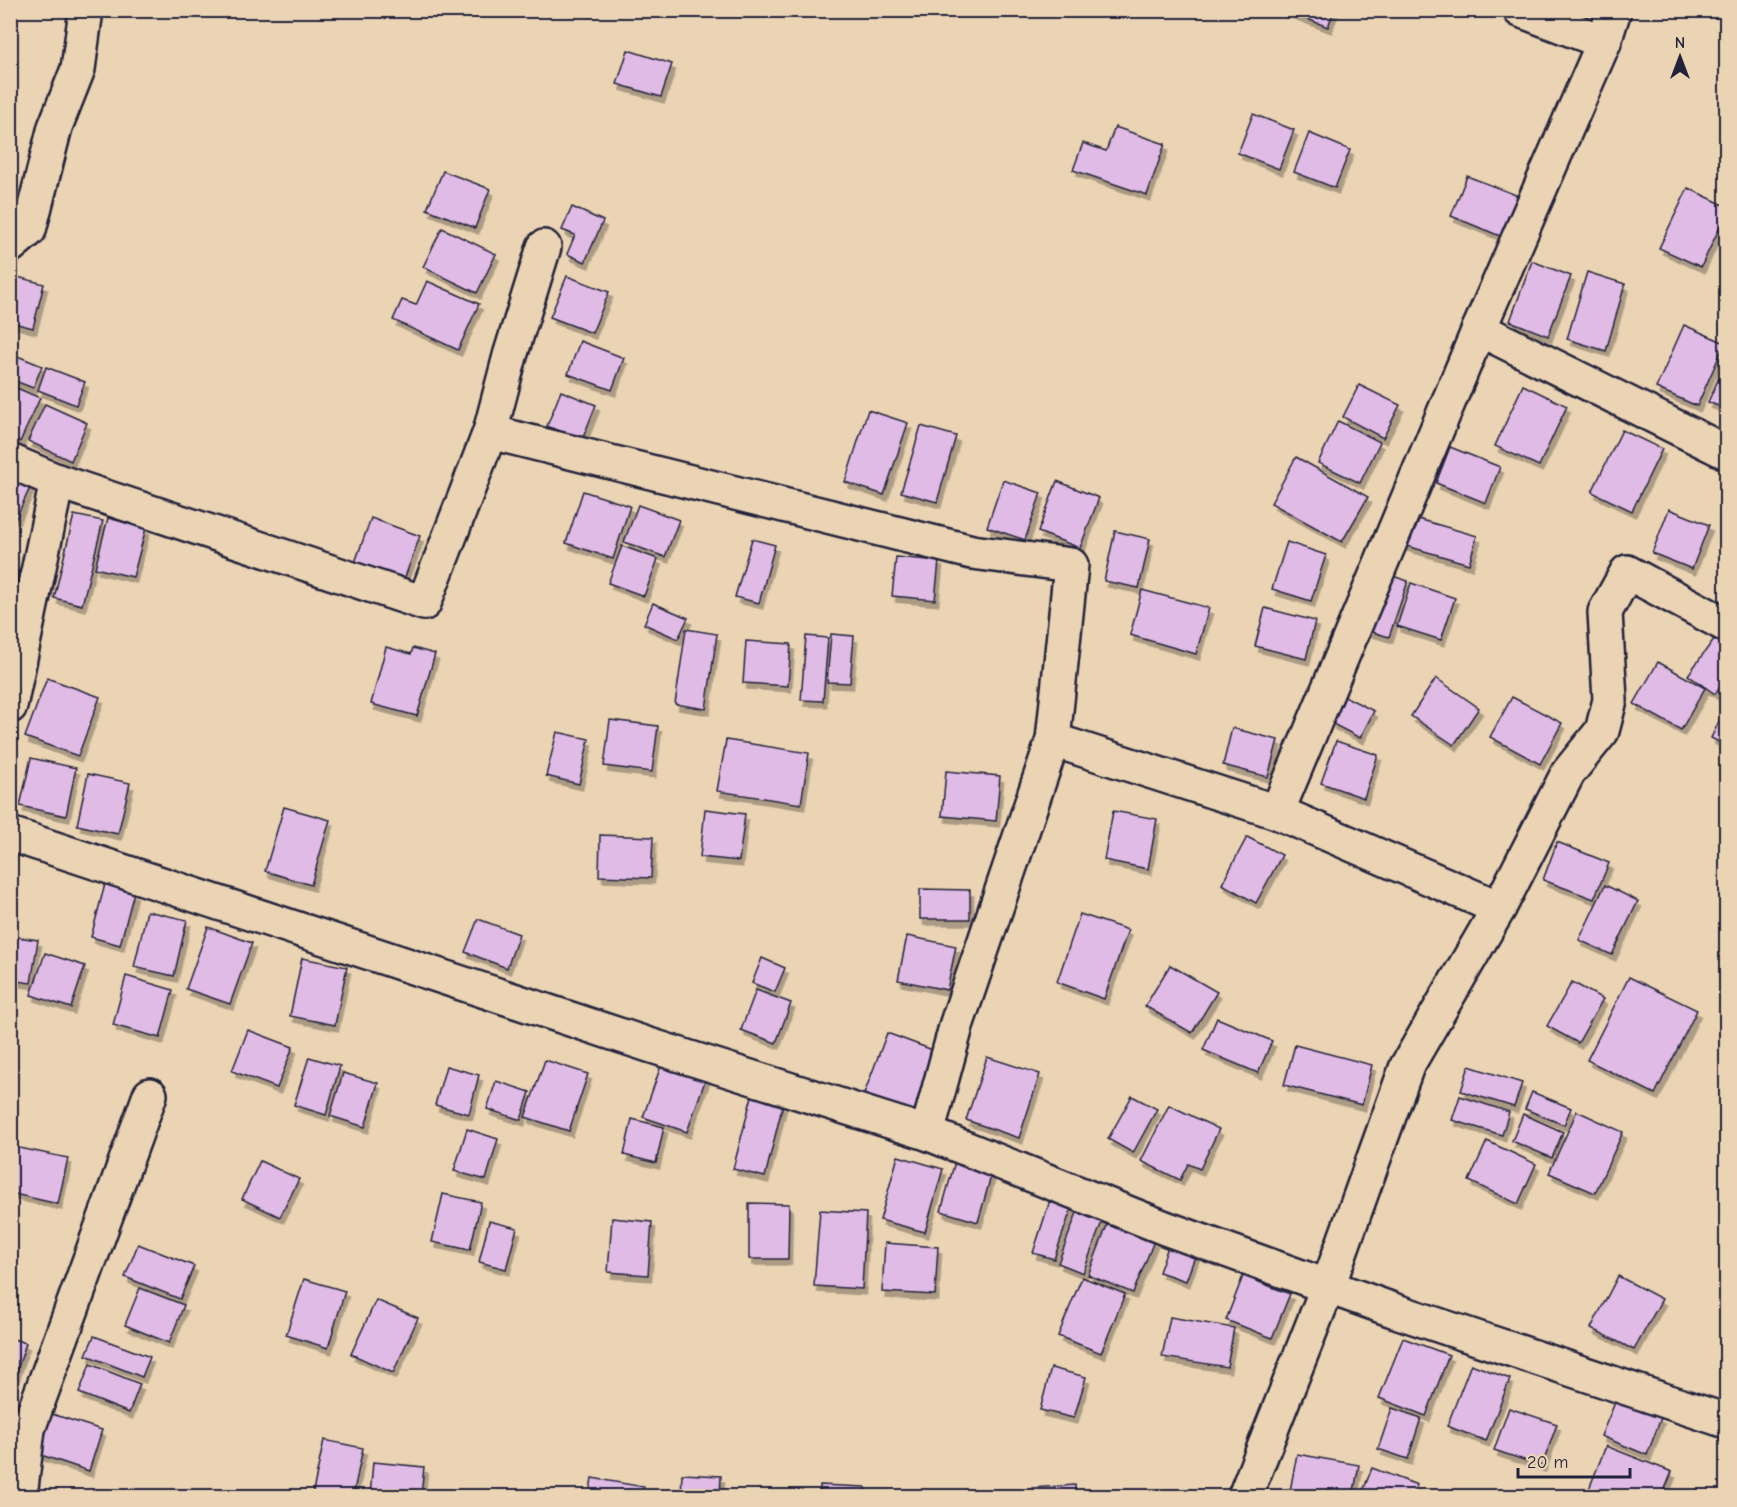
<svg xmlns="http://www.w3.org/2000/svg" width="1737" height="1507" font-family="'Comic Neue',sans-serif">
  <style>
    .building { fill: #e0bbe5; stroke: #22223b; stroke-width: 1.5; filter: url(#shadow) }
    .lines { fill: none; stroke-linecap: round; stroke-linejoin: round }
    .street-casing { stroke: #22223b; stroke-width: 38 }
    .street { stroke: #ebd4b4; stroke-width: 33 }
  </style>
  <defs>
    <filter id="shadow"><feDropShadow dx="3.5" dy="6" stdDeviation="0" flood-color="#0004"/></filter>
  </defs>
  <rect width="100%" height="100%" fill="#ebd4b4"/>
  <filter id="ink" filterUnits="userSpaceOnUse"><feTurbulence type="fractalNoise" baseFrequency=".0167" numOctaves="2"/><feDisplacementMap in="SourceGraphic" scale="12" xChannelSelector="R" yChannelSelector="G"/><feConvolveMatrix kernelMatrix="1 2 1 2 8 2 1 2 1" color-interpolation-filters="sRGB"/></filter>
  <g filter="url(#ink)">
    <!-- building -->
    <g class="building">
      <polygon points="1292,10 1334,10 1328,27 1291,13"/>
      <polygon points="628,50 672,64 661,97 617,84"/>
      <polygon points="1253,114 1294,130 1279,169 1238,153"/>
      <polygon points="1115,127 1165,144 1147,195 1073,170 1083,143 1106,151"/>
      <polygon points="1309,133 1350,150 1335,188 1294,172"/>
      <polygon points="443,171 490,189 475,228 427,209"/>
      <polygon points="1467,176 1521,197 1505,238 1451,216"/>
      <polygon points="1688,188 1726,206 1726,214 1701,267 1659,248"/>
      <polygon points="572,207 603,221 585,262 567,254 575,235 562,230"/>
      <polygon points="442,228 496,254 477,293 423,267"/>
      <polygon points="1532,261 1571,276 1548,336 1510,321"/>
      <polygon points="1587,272 1625,284 1606,351 1567,339"/>
      <polygon points="10,275 44,284 33,328 10,322"/>
      <polygon points="567,276 609,292 592,333 550,317"/>
      <polygon points="427,281 479,304 458,350 393,320 402,300 416,305"/>
      <polygon points="1684,325 1725,343 1697,406 1656,388"/>
      <polygon points="580,341 624,358 612,390 568,374"/>
      <polygon points="10,353 42,366 33,388 10,379"/>
      <polygon points="1726,362 1726,409 1708,402"/>
      <polygon points="46,367 85,382 76,405 38,390"/>
      <polygon points="10,385 40,398 20,442 10,437"/>
      <polygon points="1359,385 1400,405 1383,438 1343,417"/>
      <polygon points="1523,385 1567,406 1539,466 1495,446"/>
      <polygon points="561,391 596,405 582,440 547,426"/>
      <polygon points="45,404 87,423 71,461 28,441"/>
      <polygon points="868,410 908,423 884,495 845,482"/>
      <polygon points="1338,421 1380,442 1360,483 1318,463"/>
      <polygon points="921,426 956,436 937,502 901,492"/>
      <polygon points="1622,430 1662,449 1632,511 1592,492"/>
      <polygon points="1450,447 1500,467 1486,503 1436,483"/>
      <polygon points="1296,457 1368,497 1342,542 1271,503"/>
      <polygon points="10,466 35,477 16,518 10,515"/>
      <polygon points="1003,480 1041,493 1025,540 987,527"/>
      <polygon points="1057,481 1099,498 1080,548 1038,532"/>
      <polygon points="583,491 630,506 613,559 566,543"/>
      <polygon points="638,505 679,520 665,557 624,542"/>
      <polygon points="1669,509 1709,525 1692,569 1652,553"/>
      <polygon points="74,515 103,521 82,605 54,598"/>
      <polygon points="1408,516 1477,536 1469,564 1400,544"/>
      <polygon points="108,518 146,528 133,577 95,568"/>
      <polygon points="371,518 420,536 402,585 353,568"/>
      <polygon points="1115,531 1150,539 1139,588 1104,581"/>
      <polygon points="752,539 775,545 759,603 735,597"/>
      <polygon points="1287,542 1326,555 1311,601 1272,589"/>
      <polygon points="622,546 658,559 644,596 608,583"/>
      <polygon points="896,557 939,561 935,600 892,596"/>
      <polygon points="10,568 19,571 10,597"/>
      <polygon points="1383,573 1408,581 1389,637 1363,629"/>
      <polygon points="1411,583 1455,598 1441,640 1397,626"/>
      <polygon points="1142,590 1209,608 1196,654 1130,635"/>
      <polygon points="653,603 688,618 678,639 644,624"/>
      <polygon points="1265,608 1315,621 1306,659 1255,646"/>
      <polygon points="686,629 717,634 706,709 675,704"/>
      <polygon points="831,634 854,636 850,683 827,682"/>
      <polygon points="806,636 828,638 823,701 801,700"/>
      <polygon points="1714,639 1726,647 1726,677 1715,694 1688,675"/>
      <polygon points="746,641 791,644 788,686 743,683"/>
      <polygon points="386,647 411,654 413,648 435,654 417,716 371,704"/>
      <polygon points="1658,662 1705,688 1681,730 1634,704"/>
      <polygon points="47,678 100,697 78,756 25,737"/>
      <polygon points="1436,678 1479,708 1454,745 1411,716"/>
      <polygon points="1344,696 1374,711 1360,738 1331,723"/>
      <polygon points="1512,697 1562,723 1540,764 1490,737"/>
      <polygon points="1726,707 1726,746 1711,738"/>
      <polygon points="610,720 658,726 652,772 604,766"/>
      <polygon points="1232,728 1278,740 1268,777 1223,765"/>
      <polygon points="557,732 589,739 579,784 546,776"/>
      <polygon points="726,740 809,753 801,804 717,791"/>
      <polygon points="1336,741 1378,755 1364,798 1321,783"/>
      <polygon points="31,758 76,768 66,816 20,806"/>
      <polygon points="946,771 1000,776 996,821 942,816"/>
      <polygon points="88,774 130,783 118,834 77,825"/>
      <polygon points="284,807 330,820 311,885 265,871"/>
      <polygon points="705,809 745,814 739,861 700,857"/>
      <polygon points="1113,811 1157,819 1148,869 1104,860"/>
      <polygon points="600,835 653,837 651,878 599,876"/>
      <polygon points="1247,837 1282,855 1256,903 1222,884"/>
      <polygon points="1557,842 1609,863 1594,899 1543,880"/>
      <polygon points="105,884 134,892 120,945 91,937"/>
      <polygon points="1605,885 1638,901 1612,955 1579,940"/>
      <polygon points="920,889 970,890 970,919 920,919"/>
      <polygon points="147,911 187,920 174,976 134,967"/>
      <polygon points="1080,914 1128,930 1104,999 1057,982"/>
      <polygon points="478,919 519,934 507,968 465,952"/>
      <polygon points="208,927 252,943 230,1004 186,989"/>
      <polygon points="10,936 38,940 31,983 10,980"/>
      <polygon points="907,936 956,946 947,990 898,980"/>
      <polygon points="45,953 85,966 71,1008 31,995"/>
      <polygon points="302,958 347,967 335,1025 290,1016"/>
      <polygon points="762,958 785,968 775,992 752,983"/>
      <polygon points="1170,965 1217,992 1192,1033 1145,1006"/>
      <polygon points="126,976 173,990 160,1038 113,1025"/>
      <polygon points="1629,977 1697,1010 1655,1094 1587,1060"/>
      <polygon points="1572,982 1603,999 1578,1043 1547,1026"/>
      <polygon points="756,990 791,1003 776,1043 741,1030"/>
      <polygon points="1217,1018 1272,1041 1258,1073 1203,1050"/>
      <polygon points="248,1030 293,1047 277,1088 232,1071"/>
      <polygon points="887,1033 938,1052 915,1113 864,1094"/>
      <polygon points="1295,1045 1372,1065 1362,1105 1284,1085"/>
      <polygon points="309,1057 340,1066 326,1115 294,1105"/>
      <polygon points="987,1057 1040,1074 1019,1138 966,1120"/>
      <polygon points="545,1060 588,1074 569,1131 525,1117"/>
      <polygon points="662,1063 706,1078 687,1132 643,1117"/>
      <polygon points="446,1066 479,1075 469,1114 435,1105"/>
      <polygon points="1469,1066 1522,1083 1514,1107 1461,1091"/>
      <polygon points="343,1073 378,1083 365,1127 330,1116"/>
      <polygon points="496,1081 530,1092 521,1120 487,1109"/>
      <polygon points="1532,1092 1571,1108 1564,1125 1525,1109"/>
      <polygon points="752,1096 783,1104 765,1177 733,1169"/>
      <polygon points="1132,1096 1157,1109 1133,1153 1108,1139"/>
      <polygon points="1460,1096 1509,1112 1502,1135 1452,1120"/>
      <polygon points="1169,1105 1219,1129 1200,1169 1188,1164 1180,1180 1141,1161"/>
      <polygon points="1577,1111 1623,1132 1595,1193 1549,1173"/>
      <polygon points="1523,1114 1563,1132 1552,1158 1512,1141"/>
      <polygon points="632,1119 664,1127 656,1163 624,1155"/>
      <polygon points="467,1129 498,1139 486,1180 454,1171"/>
      <polygon points="1487,1141 1536,1164 1518,1204 1469,1181"/>
      <polygon points="10,1146 68,1158 58,1204 10,1193"/>
      <polygon points="898,1156 943,1169 925,1232 880,1220"/>
      <polygon points="956,1158 993,1169 978,1222 941,1211"/>
      <polygon points="260,1161 299,1179 280,1217 242,1199"/>
      <polygon points="443,1194 481,1202 470,1250 432,1242"/>
      <polygon points="1051,1197 1073,1204 1054,1259 1033,1253"/>
      <polygon points="749,1203 789,1204 788,1259 749,1259"/>
      <polygon points="820,1210 866,1213 862,1289 814,1286"/>
      <polygon points="1078,1210 1103,1219 1083,1273 1058,1263"/>
      <polygon points="612,1218 652,1222 648,1275 608,1272"/>
      <polygon points="489,1221 517,1228 506,1269 479,1262"/>
      <polygon points="1108,1223 1154,1241 1133,1293 1088,1275"/>
      <polygon points="1170,1241 1197,1251 1186,1281 1159,1272"/>
      <polygon points="885,1243 938,1247 935,1295 882,1292"/>
      <polygon points="138,1244 194,1266 180,1299 125,1277"/>
      <polygon points="1243,1276 1290,1294 1272,1338 1226,1320"/>
      <polygon points="1618,1276 1662,1299 1634,1350 1591,1328"/>
      <polygon points="1082,1277 1125,1294 1101,1353 1058,1336"/>
      <polygon points="304,1279 345,1291 328,1348 286,1335"/>
      <polygon points="140,1288 184,1305 169,1343 125,1325"/>
      <polygon points="376,1300 418,1318 393,1373 351,1354"/>
      <polygon points="1170,1317 1234,1328 1227,1367 1162,1357"/>
      <polygon points="94,1336 150,1357 142,1377 86,1355"/>
      <polygon points="10,1338 26,1343 11,1389 10,1388"/>
      <polygon points="1403,1338 1449,1355 1426,1416 1379,1398"/>
      <polygon points="90,1364 140,1384 129,1413 79,1393"/>
      <polygon points="1471,1364 1510,1379 1486,1441 1447,1426"/>
      <polygon points="1051,1368 1086,1377 1074,1418 1040,1410"/>
      <polygon points="1616,1400 1661,1418 1647,1455 1601,1436"/>
      <polygon points="1392,1408 1421,1418 1408,1459 1378,1449"/>
      <polygon points="1509,1408 1557,1424 1542,1466 1494,1450"/>
      <polygon points="49,1413 102,1430 89,1471 35,1453"/>
      <polygon points="324,1440 363,1448 353,1496 312,1496"/>
      <polygon points="1606,1446 1672,1472 1662,1496 1607,1496 1589,1489"/>
      <polygon points="1297,1454 1359,1465 1353,1496 1321,1496 1290,1491"/>
      <polygon points="373,1462 424,1467 421,1496 370,1496"/>
      <polygon points="1372,1468 1417,1485 1412,1496 1361,1496"/>
      <polygon points="682,1474 721,1476 720,1496 681,1496"/>
      <polygon points="592,1478 644,1487 642,1496 589,1496"/>
      <polygon points="820,1485 865,1487 865,1496 820,1496"/>
      <polygon points="1075,1485 1076,1496 1033,1496 1032,1488"/>
    </g>
    <g class="lines">
      <!-- street casing -->
      <g class="street-casing">
        <g id="street">
          <polyline points="1520,10 1604,42"/>
          <polyline points="10,246 29,230 55,127 78,69 86,10"/>
          <polyline points="1479,329 1726,452"/>
          <polyline points="490,432 972,552 1071,565 1053,740 957,1023 927,1133"/>
          <polyline points="10,461 57,481 424,603 490,432 510,356 544,247"/>
          <polyline points="10,706 57,481"/>
          <polyline points="1053,740 1277,812 1499,908"/>
          <polyline points="1277,812 1479,329 1604,42 1614,10"/>
          <polyline points="10,834 649,1045 927,1133 1165,1228 1393,1310 1726,1421"/>
          <polyline points="20,1496 28,1429 150,1095"/>
          <polyline points="1245,1496 1328,1286 1407,1066 1499,908 1568,773 1602,731 1610,700 1605,612 1627,572 1726,625"/>
        </g>
      </g>
      <!-- street -->
      <use href="#street" class="street"/>
    </g>
  </g>
  <!-- margin -->
  <rect width="1737" height="1507" fill="none" stroke="#ebd4b4" stroke-width="36"/>
  <rect x="18" y="18" width="1701" height="1471" fill="none" stroke="#22223b" stroke-width="2" filter="url(#ink)"/>
  <!-- north arrow -->
  <g transform="translate(1680 57)" stroke="#ebd4b4" stroke-width="4.5" paint-order="stroke">
  <path d="M0-4.5L10 22L0 15L-10 22Z" fill="#22223b"/>
  <text y="-9" font-size="16" font-weight="bold" text-anchor="middle" fill="#22223b">N</text>
  </g>
  <!-- scale -->
  <path d="M1518 1468v9h112v-9" fill="none" stroke="#22223b" stroke-width="3"/>
  <text x="1527" y="1468" font-size="18" fill="#22223b" stroke="#ebd4b4" stroke-width="4.5" paint-order="stroke">20 m</text>
</svg>
